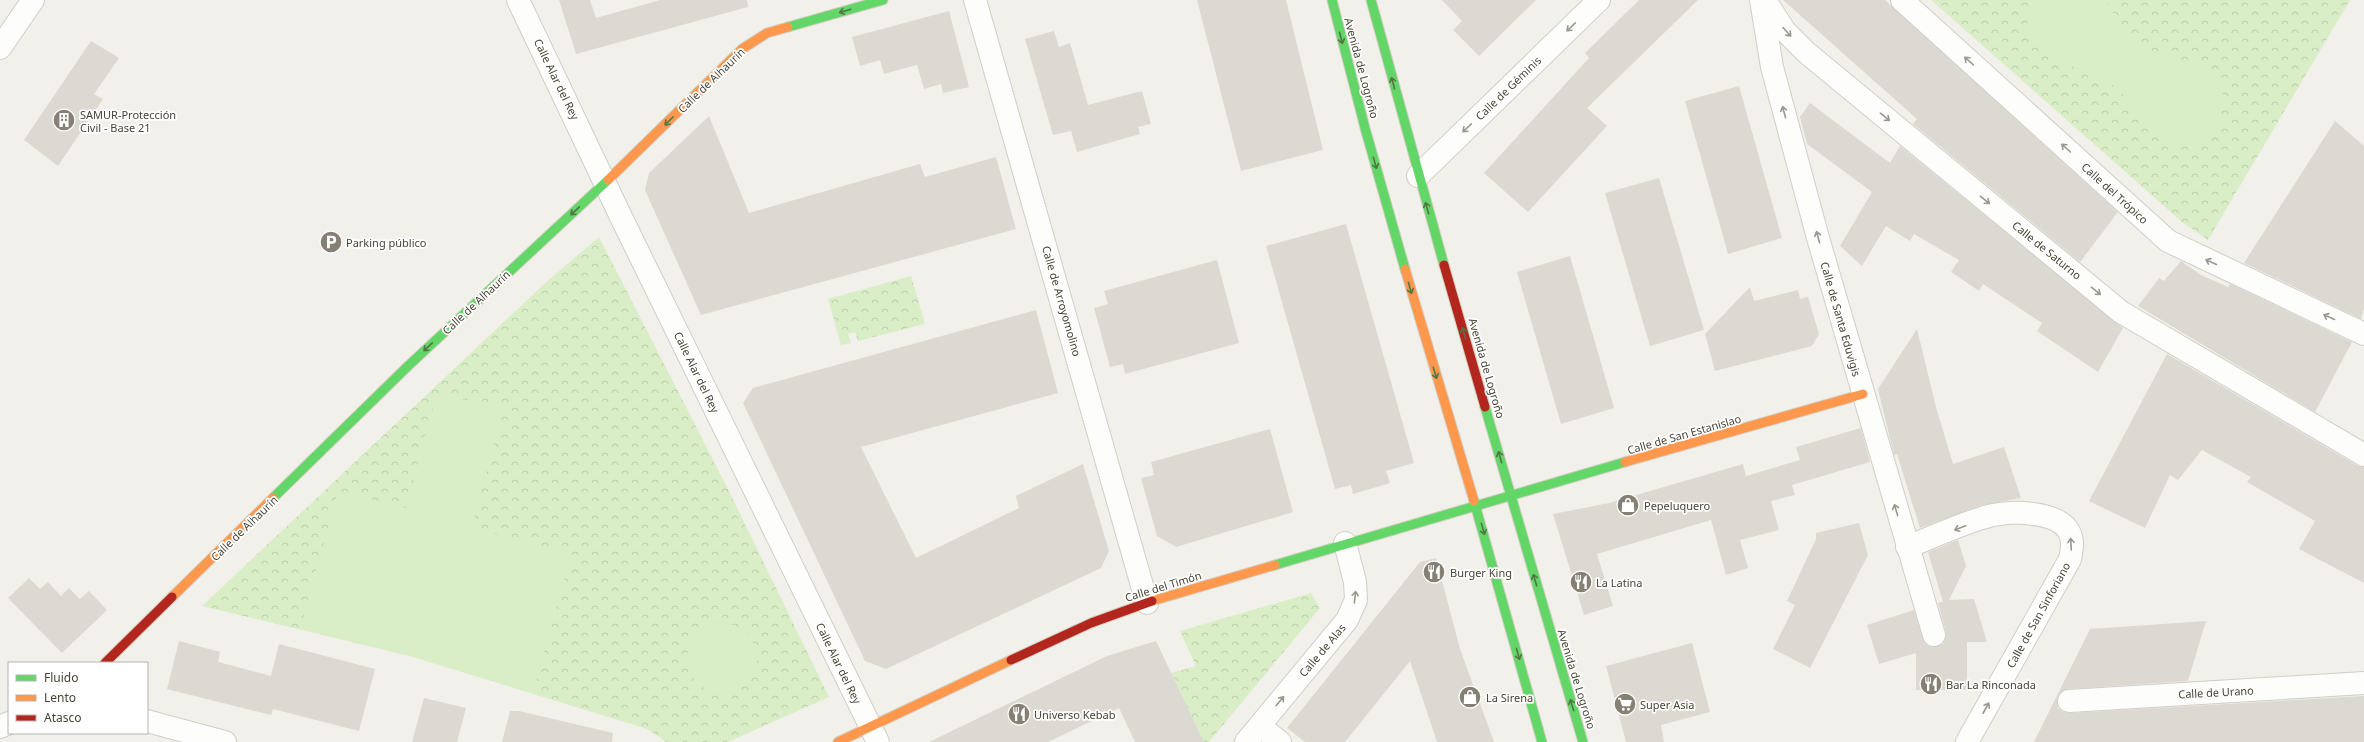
<svg xmlns="http://www.w3.org/2000/svg" width="2364" height="742" font-family="'Noto Sans',sans-serif">
  <style>
    .forest { fill: url(#forest-crowns) }
    .pitch { fill: #d9eec7 }
    .building { fill: #dbd9d2 }
    .lines { fill: none; stroke-linecap: round; stroke-linejoin: round }
    .street-casing { stroke: #d0cec7; stroke-width: 24 }
    .fast-casing { stroke: #d1cec0; stroke-width: 11 }
    .slow-casing { stroke: #d1cec0; stroke-width: 11 }
    .jam-casing { stroke: #d1cec0; stroke-width: 11 }
    .street { stroke: #fdfdfc; stroke-width: 22 }
    .fast { stroke: #63d668; stroke-width: 9 }
    .slow { stroke: #ff974d; stroke-width: 9 }
    .jam { stroke: #b3261e; stroke-width: 9 }
    .oneway { stroke: #517646 }
    .oneway2 { stroke: #99978e }
    .labels { text-anchor: middle; dominant-baseline: central; stroke-width: 3.5; stroke-linejoin: round; paint-order: stroke }
    .street-label { font-size: 11px; fill: #484334; stroke: #fff }
    .poi-label { font-size: 11px; fill: #484334; stroke: #fff; text-anchor: start }
  </style>
  <defs>
    <pattern id="forest-crowns" width="20" height="18" patternUnits="userSpaceOnUse"><rect width="20" height="18" fill="#d9eec7"/><path d="M2 6a3 3 0 1 1 6 0M12 15a3 3 0 1 1 6 0" fill="none" stroke="#bccdac"/></pattern>
  </defs>
  <rect width="100%" height="100%" fill="#f2f0ea"/>
  <!-- forest -->
  <g class="forest">
    <polygon points="1931,0 2350,0 2208,240 2182,222"/>
    <polygon points="599,237 728,489 829,697 728,742 666,742 647,729 410,656 202,606 543,285"/>
    <polygon points="911,276 925,324 858,341 855,332 848,334 851,343 841,345 828,299"/>
    <polygon points="1311,593 1320,608 1209,742 1204,742 1171,673 1196,666 1180,631"/>
  </g>
  <!-- pitch -->
  <g class="pitch">
    <path d="M2033,0h72c9,16 20,31 34,42 6,3 12,8 18,11 24,10 51,9 64,35 3,7 4,16 1,23 -2,7 -4,17 -9,22 -19,17 -43,18 -62,0 -4,-4 -6,-10 -9,-15 -9,-14 -21,-27 -35,-37 -26,-18 -69,-14 -78,-49 -3,-12 -2,-21 4,-32z"/>
    <polygon points="437,393 503,409 472,528 571,554 533,693 410,656 300,629 338,491 406,508"/>
    <circle cx="722" cy="658" r="35"/>
  </g>
  <!-- building -->
  <g class="building">
    <polygon points="559,0 590,0 596,18 660,0 747,0 748,7 576,54"/>
    <polygon points="1197,0 1286,0 1323,150 1241,171"/>
    <polygon points="1442,0 1536,0 1479,56 1453,30 1462,21"/>
    <polygon points="1639,0 1698,0 1587,108 1607,126 1528,212 1484,173 1589,58 1585,53"/>
    <polygon points="1783,0 1885,0 2118,212 2080,262 1913,124 1917,119"/>
    <polygon points="949,11 969,87 943,93 941,84 924,89 917,65 884,74 880,60 860,66 852,37"/>
    <polygon points="1054,31 1059,47 1070,43 1088,105 1142,91 1151,124 1138,127 1140,134 1077,152 1071,131 1053,135 1025,39"/>
    <polygon points="91,41 119,58 94,94 103,99 58,166 24,140"/>
    <polygon points="1739,86 1782,238 1728,254 1685,101"/>
    <polygon points="1810,103 1890,163 1900,146 2123,328 2098,372 2037,331 2042,323 1983,284 1979,291 1951,272 1959,260 1914,234 1910,241 1886,226 1862,266 1840,246 1872,192 1807,144 1800,117"/>
    <polygon points="709,116 749,213 920,164 925,177 996,157 1016,229 701,315 645,190 649,173"/>
    <polygon points="2335,121 2364,146 2364,308 2361,319 2244,263"/>
    <polygon points="1659,178 1704,330 1650,346 1605,193"/>
    <polygon points="1346,224 1414,463 1386,471 1390,483 1353,494 1351,485 1335,489 1266,246"/>
    <polygon points="1570,256 1614,408 1561,424 1517,272"/>
    <polygon points="1217,260 1239,343 1125,374 1123,364 1110,367 1094,308 1108,304 1104,291"/>
    <polygon points="2181,261 2201,275 2228,287 2230,284 2352,342 2315,412 2138,306 2159,278 2164,281"/>
    <polygon points="1750,287 1754,301 1798,290 1800,299 1808,297 1819,334 1812,346 1715,371 1705,334"/>
    <polygon points="1036,310 1058,393 861,447 916,558 1019,508 1016,496 1083,464 1109,551 1101,568 886,669 865,661 743,403 753,388"/>
    <polygon points="1917,329 1936,407 1953,464 2004,447 2021,498 1979,506 1920,528 1897,454 1894,455 1878,389"/>
    <polygon points="2167,354 2358,466 2364,467 2364,583 2299,549 2315,521 2247,482 2251,477 2202,450 2178,480 2170,475 2145,528 2089,501"/>
    <polygon points="1861,428 1870,462 1792,485 1795,495 1771,501 1779,530 1740,540 1748,568 1726,575 1711,520 1597,554 1613,606 1584,615 1553,514 1609,503 1743,464 1746,476 1800,460 1796,447"/>
    <polygon points="1270,429 1293,512 1176,547 1157,536 1141,478 1154,475 1151,462"/>
    <polygon points="1859,523 1868,555 1810,668 1773,649 1795,605 1787,601 1816,539 1816,533"/>
    <polygon points="1958,540 1966,566 1949,600 1974,599 1987,642 1967,642 1967,690 1916,690 1916,653 1879,664 1867,625 1914,610 1925,644 1931,647 1943,644 1946,638 1946,632 1938,603 1943,602 1928,552"/>
    <polygon points="1436,558 1460,649 1494,742 1437,742 1410,661 1345,742 1305,742 1287,728 1420,562"/>
    <polygon points="29,578 40,589 48,582 61,596 69,588 80,599 89,591 107,610 62,653 8,598"/>
    <polygon points="2206,621 2188,681 2068,689 2058,695 2057,701 2058,708 2063,712 2070,713 2364,696 2364,742 2034,742 2090,629"/>
    <polygon points="179,641 220,652 218,662 271,676 279,644 375,669 359,731 273,709 271,715 167,689"/>
    <polygon points="1156,641 1204,742 1135,742 1119,708 1048,742 929,742 1107,656"/>
    <polygon points="1692,643 1710,712 1661,725 1664,742 1626,742 1606,666"/>
    <polygon points="424,698 466,708 457,742 412,742"/>
    <polygon points="510,711 519,711 613,733 612,742 502,742"/>
  </g>
  <g class="lines">
    <!-- street casing -->
    <g class="street-casing">
      <g id="street">
        <polyline points="518,0 622,219 878,742"/>
        <polyline points="975,0 1147,603"/>
        <polyline points="1761,0 1772,67 1818,238 1934,635"/>
        <polyline points="1765,0 1784,30 1807,53 2121,312 2364,455"/>
        <polyline points="1902,0 2168,241 2364,334"/>
        <polyline points="0,48 33,0"/>
        <polyline points="1418,176 1599,0"/>
        <path d="M1907,547c27,-10 59,-26 86,-32 19,-4 62,-4 75,15 6,9 4,19 2,29l-103,183"/>
        <polyline points="2069,701 2364,683"/>
        <polyline points="147,721 225,742"/>
        <polyline points="1260,726 1280,742"/>
        <polyline points="0,727 9,723"/>
        <polyline points="1246,742 1347,620 1356,600 1355,582 1345,543"/>
      </g>
    </g>
    <!-- fast casing -->
    <g class="fast-casing">
      <g id="fast">
        <polyline points="1332,0 1365,128 1405,269"/>
        <polyline points="1371,0 1444,265"/>
        <polyline points="788,27 883,0"/>
        <polyline points="1485,407 1583,742"/>
        <polyline points="273,498 408,366 608,180"/>
        <polyline points="1474,501 1542,742"/>
        <polyline points="1275,565 1625,462"/>
      </g>
    </g>
    <!-- slow casing -->
    <g class="slow-casing">
      <g id="slow">
        <polyline points="608,180 742,49 767,33 788,27"/>
        <polyline points="1405,269 1474,501"/>
        <polyline points="1625,462 1863,394"/>
        <polyline points="172,597 273,498"/>
        <polyline points="1152,601 1275,565"/>
        <polyline points="838,742 1011,660"/>
      </g>
    </g>
    <!-- jam casing -->
    <g class="jam-casing">
      <g id="jam">
        <polyline points="1444,265 1485,407"/>
        <polyline points="1011,660 1091,623 1152,601"/>
        <polyline points="105,663 172,597"/>
      </g>
    </g>
    <!-- street -->
    <use href="#street" class="street"/>
    <!-- fast -->
    <use href="#fast" class="fast"/>
    <!-- slow -->
    <use href="#slow" class="slow"/>
    <!-- jam -->
    <use href="#jam" class="jam"/>
  </g>
  <!-- one-way arrows -->
  <defs><path id="oneway-shaft" d="M-6 0H5M1.5-3L5.5 0L1.5 3" fill="none" stroke-width="1.6" stroke-linecap="round" stroke-linejoin="round"/></defs>
  <g class="oneway">
    <use href="#oneway-shaft" transform="translate(845 11) rotate(164)"/>
    <use href="#oneway-shaft" transform="translate(1341 38) rotate(76)"/>
    <use href="#oneway-shaft" transform="translate(1393 83) rotate(-105)"/>
    <use href="#oneway-shaft" transform="translate(669 121) rotate(135)"/>
    <use href="#oneway-shaft" transform="translate(1375 163) rotate(74)"/>
    <use href="#oneway-shaft" transform="translate(1427 208) rotate(-106)"/>
    <use href="#oneway-shaft" transform="translate(575 211) rotate(137)"/>
    <use href="#oneway-shaft" transform="translate(1410 288) rotate(74)"/>
    <use href="#oneway-shaft" transform="translate(1464 333) rotate(-106)"/>
    <use href="#oneway-shaft" transform="translate(428 347) rotate(137)"/>
    <use href="#oneway-shaft" transform="translate(1435 373) rotate(73)"/>
    <use href="#oneway-shaft" transform="translate(1500 457) rotate(-106)"/>
    <use href="#oneway-shaft" transform="translate(1483 529) rotate(74)"/>
    <use href="#oneway-shaft" transform="translate(1535 580) rotate(-106)"/>
    <use href="#oneway-shaft" transform="translate(1518 654) rotate(74)"/>
    <use href="#oneway-shaft" transform="translate(1572 705) rotate(-107)"/>
  </g>
  <g class="oneway2">
    <use href="#oneway-shaft" transform="translate(1571 27) rotate(136)"/>
    <use href="#oneway-shaft" transform="translate(1787 32) rotate(48)"/>
    <use href="#oneway-shaft" transform="translate(1969 61) rotate(-138)"/>
    <use href="#oneway-shaft" transform="translate(1784 112) rotate(-105)"/>
    <use href="#oneway-shaft" transform="translate(1885 117) rotate(39)"/>
    <use href="#oneway-shaft" transform="translate(1467 128) rotate(136)"/>
    <use href="#oneway-shaft" transform="translate(2066 148) rotate(-138)"/>
    <use href="#oneway-shaft" transform="translate(1985 200) rotate(39)"/>
    <use href="#oneway-shaft" transform="translate(1818 237) rotate(-105)"/>
    <use href="#oneway-shaft" transform="translate(2211 262) rotate(-155)"/>
    <use href="#oneway-shaft" transform="translate(2096 291) rotate(39)"/>
    <use href="#oneway-shaft" transform="translate(2329 317) rotate(-155)"/>
    <use href="#oneway-shaft" transform="translate(1896 510) rotate(-106)"/>
    <use href="#oneway-shaft" transform="translate(1960 528) rotate(159)"/>
    <use href="#oneway-shaft" transform="translate(2071 544) rotate(-93)"/>
    <use href="#oneway-shaft" transform="translate(1355 597) rotate(-84)"/>
    <use href="#oneway-shaft" transform="translate(1280 701) rotate(-50)"/>
    <use href="#oneway-shaft" transform="translate(1986 708) rotate(-61)"/>
  </g>
  <!-- icons -->
  <defs>
    <g id="building-disc" transform="scale(1.15)"><circle r="9.5" fill="#848074" stroke="#fff"/><path d="M-4-6H4V6H1V3H-1V6H-4ZM-2.5-4.3h1.7v1.8h-1.7ZM.8-4.3h1.7v1.8H.8ZM-2.5-1h1.7V.8h-1.7ZM.8-1h1.7V.8H.8Z" fill="#fff"/></g>
    <g id="parking-disc" transform="scale(1.15)"><circle r="9.5" fill="#848074" stroke="#fff"/><path d="M-3.5-5.5H1a3.5 3.5 0 0 1 0 7H-1V5.5H-3.5ZM-1-3.4V-.6H.8a1.4 1.4 0 0 0 0-2.8Z" fill="#fff"/></g>
    <g id="shop-disc" transform="scale(1.15)"><circle r="9.5" fill="#848074" stroke="#fff"/><path d="M-5-2.5h2.3a2.7 3.5 0 0 1 5.4 0H5L5.5 6h-11ZM-1.5-2.5h3a1.5 2.3 0 0 0-3 0Z" fill="#fff"/></g>
    <g id="restaurant-disc" transform="scale(1.15)"><circle r="9.5" fill="#848074" stroke="#fff"/><path d="M-5-6h1v4h1v-4h1v4h1v-4h1v5L-1.5 .5V6h-2V.5L-5-1ZM5-6V6H3V1.5H1.5Q1.5-4 5-6Z" fill="#fff"/></g>
    <g id="supermarket-disc" transform="scale(1.15)"><circle r="9.5" fill="#848074" stroke="#fff"/><path d="M-6-5.5h2.5l.6 2H6L4.5 2H-2.5L-4.4-4H-6ZM-1.5 3.2a1.3 1.3 0 1 0 .1 0ZM3 3.2a1.3 1.3 0 1 0 .1 0Z" fill="#fff"/></g>
  </defs>
  <g fill-rule="evenodd">
    <use href="#building-disc" x="64" y="120"/>
    <use href="#parking-disc" x="331" y="242"/>
    <use href="#shop-disc" x="1628" y="505"/>
    <use href="#restaurant-disc" x="1434" y="572"/>
    <use href="#restaurant-disc" x="1581" y="582"/>
    <use href="#restaurant-disc" x="1931" y="684"/>
    <use href="#shop-disc" x="1470" y="697"/>
    <use href="#supermarket-disc" x="1625" y="704"/>
    <use href="#restaurant-disc" x="1019" y="714"/>
  </g>
  <g class="labels">
    <!-- street labels -->
    <g class="street-label">
      <text transform="translate(1362 68) rotate(75)">Avenida de Logroño</text>
      <text transform="translate(557 79) rotate(64)">Calle Alar del Rey</text>
      <text transform="translate(711 80) rotate(-44)">Calle de Alhaurín</text>
      <text transform="translate(1508 88) rotate(-44)">Calle de Géminis</text>
      <text transform="translate(2115 193) rotate(42)">Calle del Trópico</text>
      <text transform="translate(2047 250) rotate(39)">Calle de Saturno</text>
      <text transform="translate(1062 301) rotate(74)">Calle de Arroyomolino</text>
      <text transform="translate(476 302) rotate(-43)">Calle de Alhaurín</text>
      <text transform="translate(1841 319) rotate(74)">Calle de Santa Eduvigis</text>
      <text transform="translate(1487 368) rotate(74)">Avenida de Logroño</text>
      <text transform="translate(697 372) rotate(64)">Calle Alar del Rey</text>
      <text transform="translate(1684 434) rotate(-16)">Calle de San Estanislao</text>
      <text transform="translate(244 528) rotate(-44)">Calle de Alhaurín</text>
      <text transform="translate(1163 586) rotate(-17)">Calle del Timón</text>
      <text transform="translate(2038 615) rotate(-61)">Calle de San Sinforiano</text>
      <text transform="translate(1322 650) rotate(-50)">Calle de Alas</text>
      <text transform="translate(839 663) rotate(64)">Calle Alar del Rey</text>
      <text transform="translate(1577 679) rotate(73)">Avenida de Logroño</text>
      <text transform="translate(2216 692) rotate(-3)">Calle de Urano</text>
    </g>
    <!-- poi labels -->
    <g class="poi-label">
      <text x="80" y="114">SAMUR-Protección<tspan x="80" dy="13">Civil - Base 21</tspan></text>
      <text x="346" y="242">Parking público</text>
      <text x="1644" y="505">Pepeluquero</text>
      <text x="1450" y="572">Burger King</text>
      <text x="1596" y="582">La Latina</text>
      <text x="1946" y="684">Bar La Rinconada</text>
      <text x="1486" y="697">La Sirena</text>
      <text x="1640" y="704">Super Asia</text>
      <text x="1034" y="714">Universo Kebab</text>
    </g>
  </g>
  <!-- legend -->
  <rect x="8" y="662" width="140" height="72" fill="#ffffff" stroke="#b6b4ae"/>
  <rect x="16" y="675" width="20" height="6" fill="#63d668" stroke="#b6b4ae"/>
  <text x="44" y="682" font-size="12" fill="#484334">Fluido</text>
  <rect x="16" y="695" width="20" height="6" fill="#ff974d" stroke="#b6b4ae"/>
  <text x="44" y="702" font-size="12" fill="#484334">Lento</text>
  <rect x="16" y="715" width="20" height="6" fill="#b3261e" stroke="#b6b4ae"/>
  <text x="44" y="722" font-size="12" fill="#484334">Atasco</text>
</svg>
